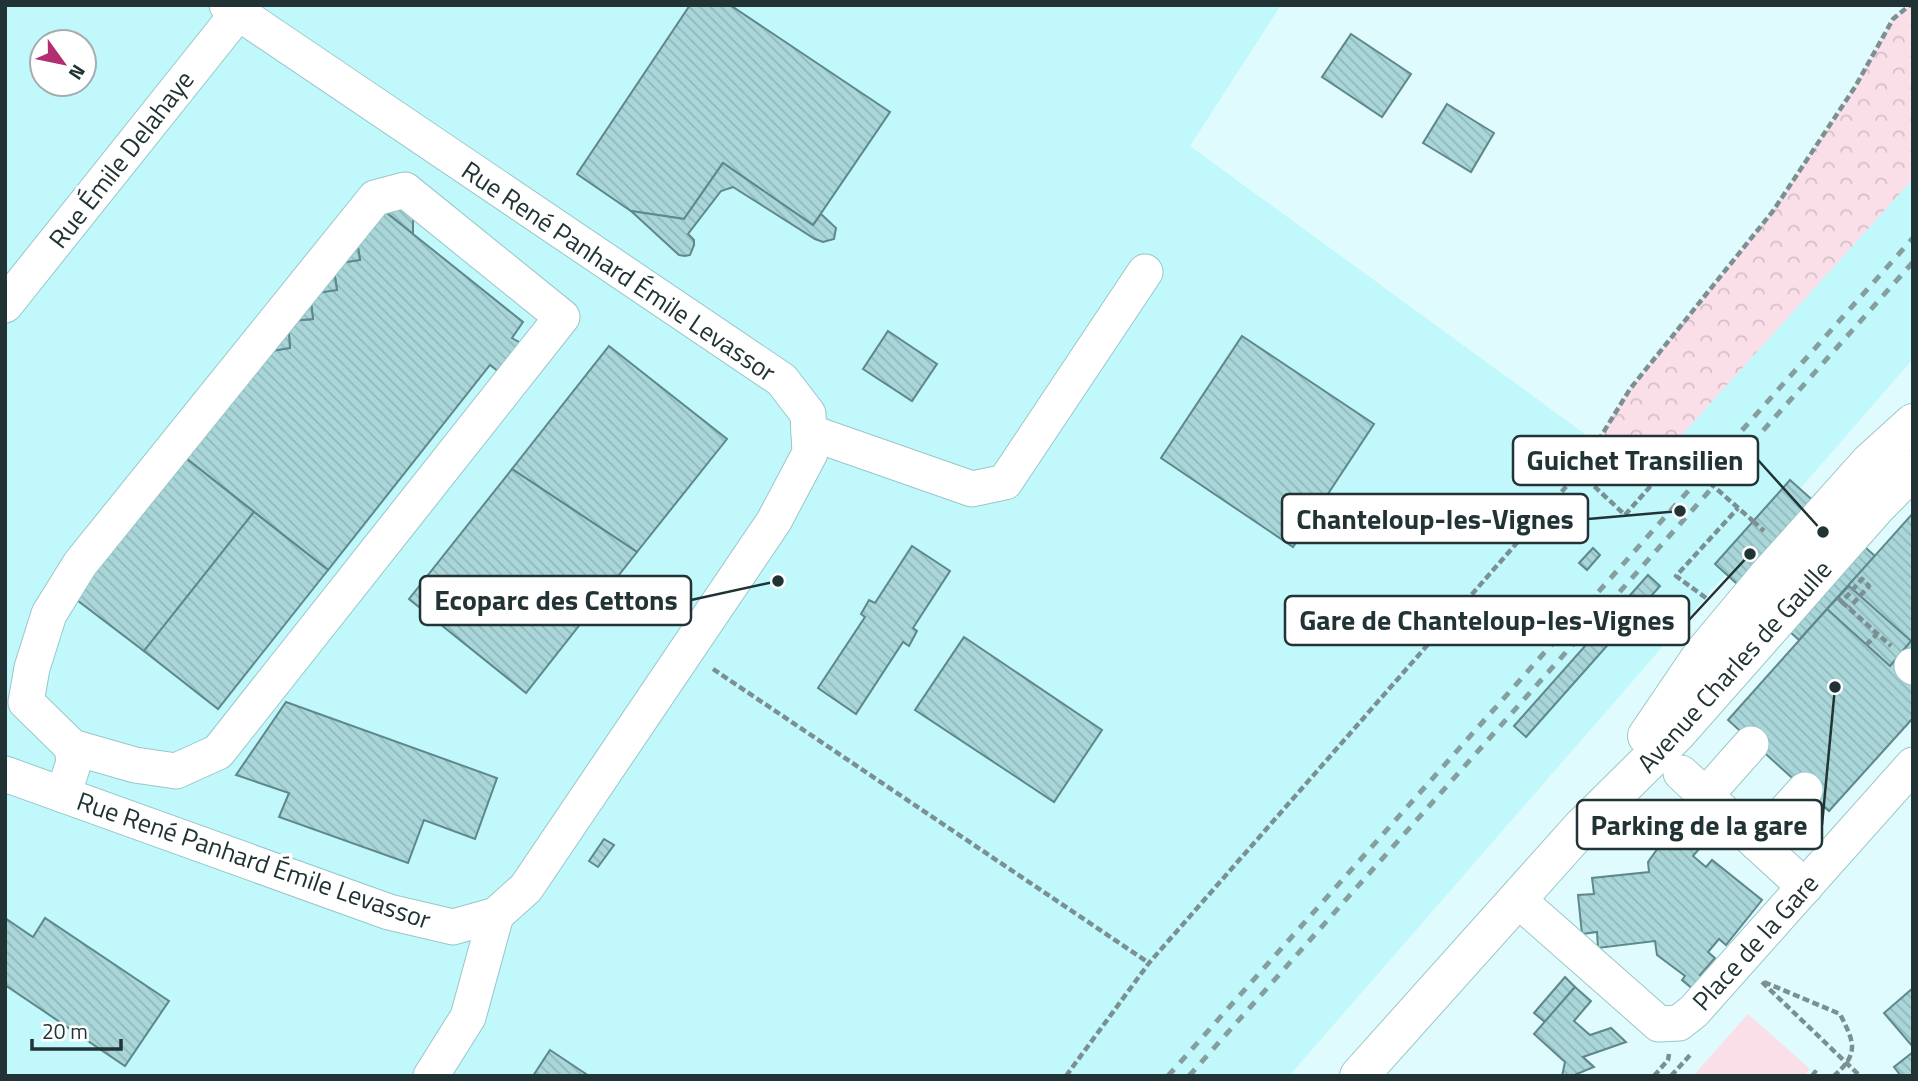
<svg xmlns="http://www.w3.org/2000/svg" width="1918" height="1081" font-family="'Titillium Web',sans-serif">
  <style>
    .built { fill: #c0f8fc; fill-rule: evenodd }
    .forest { fill: url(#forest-crowns) }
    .green { fill: #fadee8 }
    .building { fill: url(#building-back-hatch); stroke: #5e888b; stroke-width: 2 }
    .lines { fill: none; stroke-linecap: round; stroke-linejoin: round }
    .minor-casing { stroke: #9ac6c9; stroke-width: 37 }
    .major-casing { stroke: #9ac6c9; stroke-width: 40 }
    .path { stroke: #7a9092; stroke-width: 4.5; stroke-dasharray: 7 3.5; stroke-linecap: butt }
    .minor { stroke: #fff; stroke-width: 35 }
    .major { stroke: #fff; stroke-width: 38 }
    .rail { stroke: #879e9f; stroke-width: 5; stroke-dasharray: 9 9; stroke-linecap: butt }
    .path-bridge { stroke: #7a9092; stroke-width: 4.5; stroke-dasharray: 7 3.5; stroke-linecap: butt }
    .labels { text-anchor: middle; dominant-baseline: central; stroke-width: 7; stroke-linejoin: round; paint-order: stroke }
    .street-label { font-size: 26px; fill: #213334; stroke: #fff }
    .leader { fill: none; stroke: #213334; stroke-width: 2.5 }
    .callout-dot { fill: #213334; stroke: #fff; stroke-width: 2.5 }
    .callout { fill: #fff; stroke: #213334; stroke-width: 2.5 }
    .callout-label { font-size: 28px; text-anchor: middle; font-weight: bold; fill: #213334 }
  </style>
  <defs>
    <pattern id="forest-crowns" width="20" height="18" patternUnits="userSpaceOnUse" patternTransform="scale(1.75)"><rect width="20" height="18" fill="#fadee8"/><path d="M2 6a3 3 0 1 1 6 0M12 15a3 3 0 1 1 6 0" fill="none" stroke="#d6bfc8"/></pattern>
    <pattern id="building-back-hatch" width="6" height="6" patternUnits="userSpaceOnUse" patternTransform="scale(1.75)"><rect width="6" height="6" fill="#a9d6d9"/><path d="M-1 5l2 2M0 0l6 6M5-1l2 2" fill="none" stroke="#91b8bb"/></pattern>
  </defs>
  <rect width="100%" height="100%" fill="#e0fbfd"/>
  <!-- built -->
  <path class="built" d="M5,5h1276l-91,141 454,331 269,-298v180l-624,717h-1284zM42,42h42v42h-42z"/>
  <!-- forest -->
  <polygon class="forest" points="1910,5 1913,5 1913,179 1644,477 1602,432 1630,389 1773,211 1855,87 1893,19"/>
  <!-- green -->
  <polygon class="green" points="1748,1014 1810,1069 1804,1076 1693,1076"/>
  <!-- building -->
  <g class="building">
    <polygon points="690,5 730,5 890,112 813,225 723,163 684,219 631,211 577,174"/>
    <polygon points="1351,34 1411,74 1382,117 1322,77"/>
    <polygon points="1447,104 1494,133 1471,172 1423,143"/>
    <polygon points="723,163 813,225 821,214 836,228 834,239 823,242 815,239 733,187 721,191 688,234 694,240 694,245 690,255 685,256 679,255 631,211 684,219"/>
    <polygon points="402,206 413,212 413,234 383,210"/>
    <polygon points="383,210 523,322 512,338 526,346 503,375 490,365 328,570 182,455 265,352 290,348 288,321 313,319 310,294 337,290 333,264 360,260 356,235"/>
    <polygon points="356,235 360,260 333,264"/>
    <polygon points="333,264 337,290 310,294"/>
    <polygon points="310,294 313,319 288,321"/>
    <polygon points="288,321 290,348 265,352"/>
    <polygon points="888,331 937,364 912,401 863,369"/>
    <polygon points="1242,336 1374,424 1293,547 1161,458"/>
    <polygon points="609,346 727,439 637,552 512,469"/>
    <polygon points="182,455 254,512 144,651 73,597"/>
    <polygon points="512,469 637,552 526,693 409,599"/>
    <polygon points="1790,480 1875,556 1799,640 1715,564"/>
    <polygon points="254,512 328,570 218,709 144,651"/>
    <polygon points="1913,513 1913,718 1829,811 1728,720"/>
    <polygon points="912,546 950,571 913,628 917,631 909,646 903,642 856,714 818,688 865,617 861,614 869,600 875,603"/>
    <polygon points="1593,548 1600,555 1587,570 1579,563"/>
    <polygon points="1648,575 1660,586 1526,737 1514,726"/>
    <polygon points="1849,586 1911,641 1890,666 1827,609"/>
    <polygon points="964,637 1102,730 1054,802 915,710"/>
    <polygon points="286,702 497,778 475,839 424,820 408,863 279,817 289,793 236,775"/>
    <polygon points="1648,808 1699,849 1693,856 1706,867 1712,860 1762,900 1726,945 1719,939 1708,952 1715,958 1700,975 1704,978 1694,990 1682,980 1685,976 1657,955 1655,941 1598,948 1597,932 1582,934 1578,895 1594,894 1592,878 1649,872 1648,862 1658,848 1633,828"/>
    <polygon points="604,839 614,845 598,867 589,861"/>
    <polygon points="5,918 33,937 45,918 169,1001 125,1066 5,985"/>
    <polygon points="1565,977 1575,987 1545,1022 1534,1013"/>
    <polygon points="1575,987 1591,1001 1574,1021 1590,1035 1611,1028 1626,1042 1583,1057 1594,1067 1572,1076 1562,1076 1565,1062 1534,1034"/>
    <polygon points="1913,988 1913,1047 1884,1013"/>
    <polygon points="550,1050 589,1076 533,1076"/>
    <polygon points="1913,1052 1913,1076 1901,1076 1894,1067"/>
  </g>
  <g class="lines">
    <!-- minor casing -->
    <g class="minor-casing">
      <g id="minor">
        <polyline points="5,305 238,13"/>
        <polyline points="809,432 972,489 1005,482 1145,272"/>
        <polyline points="1912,666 1913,667"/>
        <polyline points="1681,773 1805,887"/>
        <polyline points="5,774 389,912 453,927 496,915 526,888 774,521 810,453 808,414 782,380 227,5"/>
        <polyline points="63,795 74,762 72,747 26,702 32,668 49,614 80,564 375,198 405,190 562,317 218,752 176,771 135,765 72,747"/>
        <polyline points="1705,796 1751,744"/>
        <polyline points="1757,843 1805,790"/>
        <polyline points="1517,899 1659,1024 1679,1023 1694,1011 1913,765"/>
        <polyline points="431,1076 468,1017 496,915"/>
      </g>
    </g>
    <!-- major casing -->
    <g class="major-casing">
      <g id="major">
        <polyline points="1647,736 1702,655 1767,577 1870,462 1913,423"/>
        <polyline points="1359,1076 1581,828 1677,733 1878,505 1913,470"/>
      </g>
    </g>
    <!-- path -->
    <g class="path">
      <polyline points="1579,472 1625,515 1678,455"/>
      <polyline points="1753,521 1764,531"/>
      <polyline points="1706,598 1676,576 1738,508"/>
      <polyline points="1838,598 1842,602 1862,579 1869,586 1849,608"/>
      <polyline points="1842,602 1891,646"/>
      <polyline points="1866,645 1877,634"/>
      <polyline points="713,669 1149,963"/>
      <polyline points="1762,982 1860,1076"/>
      <path d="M1764,982l76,32c14,28 20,39 -6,62"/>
      <polyline points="1066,1076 1149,963 1579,472 1630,389 1773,211 1855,87 1893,19 1910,5"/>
      <polyline points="1654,1076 1668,1060 1669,1054"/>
      <polyline points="1671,1076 1692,1053"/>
      <polyline points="1812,1076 1815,1072 1819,1076"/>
    </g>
    <!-- minor -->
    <use href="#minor" class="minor"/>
    <!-- major -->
    <use href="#major" class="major"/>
    <!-- rail -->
    <g class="rail">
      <polyline points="1168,1076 1913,238"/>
      <polyline points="1189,1076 1913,262"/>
    </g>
    <!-- path-bridge -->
    <polyline class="path-bridge" points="1678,455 1753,521"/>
  </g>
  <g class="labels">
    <!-- street labels -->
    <g class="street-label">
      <text transform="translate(121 159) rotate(-52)">Rue Émile Delahaye</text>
      <text transform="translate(619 271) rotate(34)">Rue René Panhard Émile Levassor</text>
      <text transform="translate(1734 666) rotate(-48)">Avenue Charles de Gaulle</text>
      <text transform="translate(254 860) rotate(19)">Rue René Panhard Émile Levassor</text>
      <text transform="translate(1755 942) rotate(-48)">Place de la Gare</text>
    </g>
  </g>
  <!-- callouts -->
  <path class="leader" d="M1823 532L1758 460M1680 511L1588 519M778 581L691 600M1750 554L1689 620M1835 687L1822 825"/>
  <g class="callout-dot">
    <circle cx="1823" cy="532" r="7"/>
    <circle cx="1680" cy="511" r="7"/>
    <circle cx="778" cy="581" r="7"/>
    <circle cx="1750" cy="554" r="7"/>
    <circle cx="1835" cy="687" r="7"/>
  </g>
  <g class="callout">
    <rect x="1513" y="436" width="245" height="49" rx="7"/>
    <rect x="1282" y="494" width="306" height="49" rx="7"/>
    <rect x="420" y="576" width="271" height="49" rx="7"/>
    <rect x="1285" y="596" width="404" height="49" rx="7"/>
    <rect x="1577" y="800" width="245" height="49" rx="7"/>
  </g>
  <g class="callout-label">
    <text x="1635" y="470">Guichet Transilien</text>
    <text x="1435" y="529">Chanteloup-les-Vignes</text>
    <text x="556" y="610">Ecoparc des Cettons</text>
    <text x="1487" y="630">Gare de Chanteloup-les-Vignes</text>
    <text x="1699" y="835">Parking de la gare</text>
  </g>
  <!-- border -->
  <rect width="1918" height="1081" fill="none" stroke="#213334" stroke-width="14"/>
  <!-- north arrow -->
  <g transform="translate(63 63) rotate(123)"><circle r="33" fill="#ffffff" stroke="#a6adae" stroke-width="2"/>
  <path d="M0-5L12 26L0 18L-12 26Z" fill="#b32d71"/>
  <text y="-10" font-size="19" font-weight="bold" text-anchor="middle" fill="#213334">N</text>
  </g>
  <!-- scale -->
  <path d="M32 1039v10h89v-10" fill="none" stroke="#213334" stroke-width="3.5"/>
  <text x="42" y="1039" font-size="21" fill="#213334" stroke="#ffffff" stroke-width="5" paint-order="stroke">20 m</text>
</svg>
